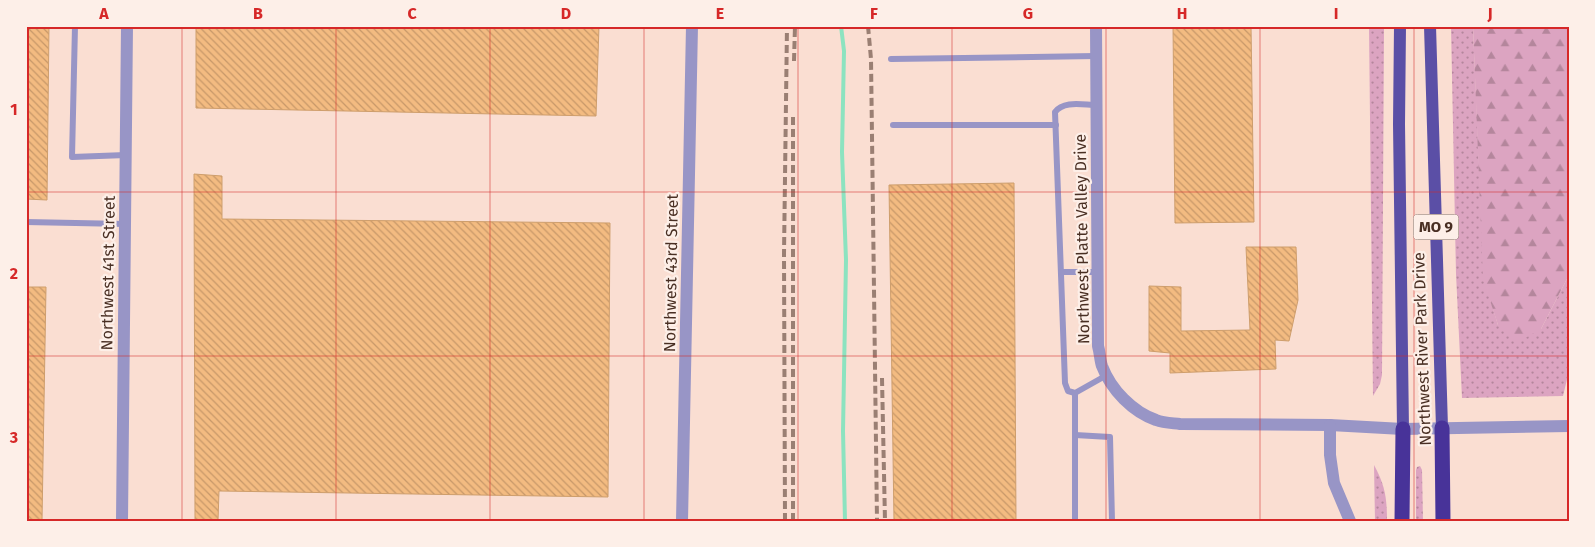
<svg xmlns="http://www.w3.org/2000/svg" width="1595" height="547" font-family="'Fira Sans',sans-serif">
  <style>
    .grass { fill: url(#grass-dots) }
    .forest { fill: url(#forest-firs) }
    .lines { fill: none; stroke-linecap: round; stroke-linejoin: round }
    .stream { stroke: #8ce3c0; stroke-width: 4 }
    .building { fill: url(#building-back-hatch); stroke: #ce9e6c }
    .service { stroke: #9895c6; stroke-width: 6 }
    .minor { stroke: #9895c6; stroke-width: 12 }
    .tertiary { stroke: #9895c6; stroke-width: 12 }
    .primary { stroke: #5b4fa6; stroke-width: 12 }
    .motorway { stroke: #483399; stroke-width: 15 }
    .rail { stroke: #9a7f73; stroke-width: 4; stroke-dasharray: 8 4; stroke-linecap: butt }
    .grid { fill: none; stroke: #d62828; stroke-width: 1; stroke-opacity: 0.55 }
    .labels { text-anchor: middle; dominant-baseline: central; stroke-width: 4.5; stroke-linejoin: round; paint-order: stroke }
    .shield { fill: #fdefe8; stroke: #7f695e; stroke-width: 1 }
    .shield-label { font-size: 15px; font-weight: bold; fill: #492f23 }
    .street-label { font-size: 16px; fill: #492f23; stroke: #fdefe8 }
    .neatline { fill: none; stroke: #d62828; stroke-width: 2 }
    .grid-label { font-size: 16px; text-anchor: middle; font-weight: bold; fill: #d62828 }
  </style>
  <defs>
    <pattern id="grass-dots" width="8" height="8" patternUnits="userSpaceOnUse" patternTransform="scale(1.25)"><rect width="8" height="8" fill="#dca4c1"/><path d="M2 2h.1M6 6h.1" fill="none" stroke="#b4869c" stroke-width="1.8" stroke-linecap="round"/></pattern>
    <pattern id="forest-firs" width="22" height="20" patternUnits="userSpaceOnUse" patternTransform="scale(1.25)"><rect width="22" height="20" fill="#dca4c1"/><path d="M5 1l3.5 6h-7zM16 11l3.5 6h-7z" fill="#b4869c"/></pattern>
    <pattern id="building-back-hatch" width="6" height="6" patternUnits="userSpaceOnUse" patternTransform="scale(1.25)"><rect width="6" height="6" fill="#f3bb81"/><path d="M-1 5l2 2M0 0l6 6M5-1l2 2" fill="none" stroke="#c79869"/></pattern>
  </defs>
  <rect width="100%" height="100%" fill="#faded2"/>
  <!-- grass -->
  <g class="grass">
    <polygon points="1369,26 1384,26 1382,375 1380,384 1373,396"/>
    <polygon points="1451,26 1475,26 1473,27 1484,279 1498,325 1541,329 1569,275 1569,371 1563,396 1462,398 1456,274"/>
    <path d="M1374,465c11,20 13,33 13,56h-12z"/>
    <polygon points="1420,466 1422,470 1423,521 1416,521 1416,470 1417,467"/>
  </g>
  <!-- forest -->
  <polygon class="forest" points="1475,26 1569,26 1569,275 1541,329 1518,342 1498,325 1483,279 1473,27"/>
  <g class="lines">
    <!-- stream -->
    <polyline class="stream" points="841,26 844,51 842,152 846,260 843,431 845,521"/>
  </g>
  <!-- building -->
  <g class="building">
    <polygon points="26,26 49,26 47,200 26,199"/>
    <polygon points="196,26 599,26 596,116 196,108"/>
    <polygon points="1173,26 1251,26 1254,222 1175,223"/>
    <polygon points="194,174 222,176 222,219 610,223 608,497 219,491 218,521 195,521"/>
    <polygon points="1014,183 1016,521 894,521 889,185"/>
    <polygon points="1246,247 1296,247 1298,300 1289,341 1275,340 1276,369 1170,373 1170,353 1149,351 1149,286 1181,287 1181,331 1250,330"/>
    <polygon points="26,287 46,287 42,521 26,521"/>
  </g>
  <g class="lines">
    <!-- service -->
    <g class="service">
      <polyline points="75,26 72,157 126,155"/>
      <polyline points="891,59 1096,56"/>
      <path d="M1097,105c-14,0 -33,-5 -42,7l10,271 3,8 7,2 32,-18"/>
      <polyline points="893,125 1056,125"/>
      <polyline points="26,222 125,224"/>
      <polyline points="1061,272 1097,272"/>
      <polyline points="1075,435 1110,437 1112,521"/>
      <polyline points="1075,521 1075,393"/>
    </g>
    <!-- minor -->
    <g class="minor">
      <path d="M1096,26l2,320c2,7 2,14 4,20 9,24 31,46 54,54 8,3 16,3 24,4l150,1 73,4"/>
      <polyline points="1330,425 1330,455 1334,483 1350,521"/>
      <polyline points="122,521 127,26"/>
      <polyline points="682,521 692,26"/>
    </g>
    <!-- tertiary -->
    <polyline class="tertiary" points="1403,429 1569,426"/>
    <!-- primary -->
    <g class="primary">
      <polyline points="1400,26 1399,124 1403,429"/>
      <polyline points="1430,26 1442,428"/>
    </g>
    <!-- motorway -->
    <g class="motorway">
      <polyline points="1442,428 1443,521"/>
      <polyline points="1402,521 1403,429"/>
    </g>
    <!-- rail -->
    <g class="rail">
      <polyline points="868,26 871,59 877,521"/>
      <polyline points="794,61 795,26"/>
      <polyline points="882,378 885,521"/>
      <polyline points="785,521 784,254 787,26"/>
      <polyline points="793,521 793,113"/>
    </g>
  </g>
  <!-- grid -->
  <path class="grid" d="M182,26v495M336,26v495M490,26v495M644,26v495M798,26v495M952,26v495M1106,26v495M1260,26v495M1414,26v495M26,192h1543M26,356h1543"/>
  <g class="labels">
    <!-- shield labels -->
    <rect class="shield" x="1413.5" y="214.5" width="45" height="25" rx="4"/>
    <g class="shield-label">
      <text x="1436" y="227">MO 9</text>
    </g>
    <!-- street labels -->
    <g class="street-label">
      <text transform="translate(1082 239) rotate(-91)">Northwest Platte Valley Drive</text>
      <text transform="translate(108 273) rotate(-89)">Northwest 41st Street</text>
      <text transform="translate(671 273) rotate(-89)">Northwest 43rd Street</text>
      <text transform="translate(1422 349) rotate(-92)">Northwest River Park Drive</text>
    </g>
  </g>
  <!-- border -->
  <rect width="1595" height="547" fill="none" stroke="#fdefe8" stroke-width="55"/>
  <rect x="28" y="28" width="1540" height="492" class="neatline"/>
  <g class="grid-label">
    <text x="104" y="19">A</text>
    <text x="258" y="19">B</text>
    <text x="412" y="19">C</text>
    <text x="566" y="19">D</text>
    <text x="720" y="19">E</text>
    <text x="874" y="19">F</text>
    <text x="1028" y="19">G</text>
    <text x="1182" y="19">H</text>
    <text x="1336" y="19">I</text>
    <text x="1490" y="19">J</text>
    <text x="14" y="115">1</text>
    <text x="14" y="279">2</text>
    <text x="14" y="443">3</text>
  </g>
</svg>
